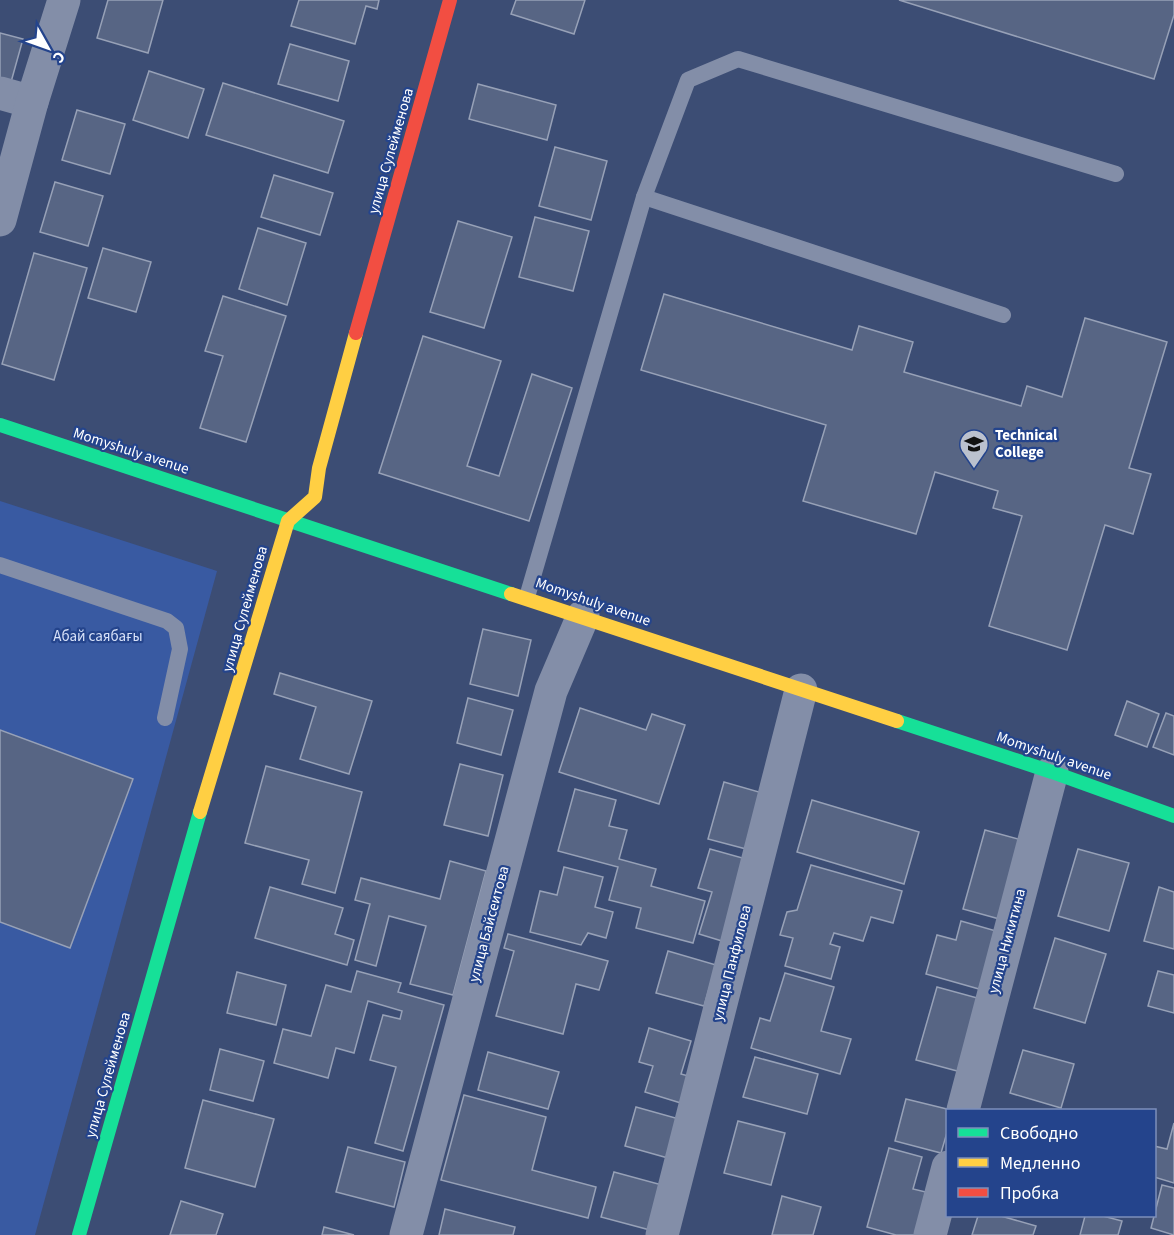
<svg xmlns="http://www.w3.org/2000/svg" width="1174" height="1235" font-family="'Source Sans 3',sans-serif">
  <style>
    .green { fill: #395aa2 }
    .building { fill: #576584; stroke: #97a1b7; stroke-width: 1.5 }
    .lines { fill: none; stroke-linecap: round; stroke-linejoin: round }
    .lane { stroke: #838ea8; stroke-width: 16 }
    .street { stroke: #838ea8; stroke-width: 33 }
    .fast { stroke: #16e098; stroke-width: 14 }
    .slow { stroke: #ffcf43; stroke-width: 14 }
    .jam { stroke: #f24e42; stroke-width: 14 }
    .labels { text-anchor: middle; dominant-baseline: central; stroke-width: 4.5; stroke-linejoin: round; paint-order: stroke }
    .street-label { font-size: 15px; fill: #fff; stroke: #24448c }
    .poi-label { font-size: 15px; font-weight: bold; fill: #fff; stroke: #24448c; text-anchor: start }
    .park-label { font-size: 15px; fill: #d7e1f8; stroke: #24448c }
  </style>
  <rect width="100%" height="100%" fill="#3c4d74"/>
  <!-- green -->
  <polygon class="green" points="0,501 217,571 35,1235 0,1235"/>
  <!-- building -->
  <g class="building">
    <polygon points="108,0 163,0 148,53 97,38"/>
    <polygon points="299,0 379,0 377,9 366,6 355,44 291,26"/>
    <polygon points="516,0 585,0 574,34 511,14"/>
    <polygon points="899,0 1174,0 1174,15 1154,79"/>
    <polygon points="0,33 23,39 11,82 0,79"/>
    <polygon points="290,44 349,61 338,101 278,84"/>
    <polygon points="149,71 204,89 188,138 133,120"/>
    <polygon points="223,83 344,121 328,173 206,135"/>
    <polygon points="478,84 556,105 547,140 469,119"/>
    <polygon points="77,110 125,124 110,174 62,160"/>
    <polygon points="555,147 607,161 591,220 539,206"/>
    <polygon points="274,175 333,193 320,235 261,217"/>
    <polygon points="55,182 103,196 88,246 40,232"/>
    <polygon points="535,217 589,231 573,291 519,277"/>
    <polygon points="458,221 512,237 484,328 430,312"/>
    <polygon points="258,228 306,243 287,305 239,289"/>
    <polygon points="103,248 151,262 136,312 88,298"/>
    <polygon points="34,253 87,268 54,380 2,364"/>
    <polygon points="664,294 852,350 859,326 913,342 904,372 1021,406 1027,386 1062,397 1085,318 1167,342 1129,468 1151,474 1133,534 1105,525 1067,650 989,626 1022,516 993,508 998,491 935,472 916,534 803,501 826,425 641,370"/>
    <polygon points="223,296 286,316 246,442 200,428 223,356 205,351"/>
    <polygon points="423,336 501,361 467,466 499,476 532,374 572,388 529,521 379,473"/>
    <polygon points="483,629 531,640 518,696 470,684"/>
    <polygon points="280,673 372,701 349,774 300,759 316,707 274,694"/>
    <polygon points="468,698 513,710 501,755 457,743"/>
    <polygon points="1127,701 1159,714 1147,747 1115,735"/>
    <polygon points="580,708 646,730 652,714 685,725 659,804 559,772"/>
    <polygon points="1166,713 1174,716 1174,755 1153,747"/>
    <polygon points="0,730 133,779 70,948 0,922"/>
    <polygon points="460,764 503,775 488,836 444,825"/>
    <polygon points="266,766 362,792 335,893 302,884 309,860 245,843"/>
    <polygon points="724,782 766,794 750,850 708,839"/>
    <polygon points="575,789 616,800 609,826 627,830 619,859 656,869 651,886 705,901 693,943 636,928 641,908 609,900 618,867 558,851"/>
    <polygon points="812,800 919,832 904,884 797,852"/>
    <polygon points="985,830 1025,841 1003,920 963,909"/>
    <polygon points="710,849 746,859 722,941 699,934 712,892 698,888"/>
    <polygon points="1078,849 1129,863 1109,931 1058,916"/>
    <polygon points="450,861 486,871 453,995 410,984 426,926 389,916 376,966 355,960 370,904 355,900 361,878 440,899"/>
    <polygon points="811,865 902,891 893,923 871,917 863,941 834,933 830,944 840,947 831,979 785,966 793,938 780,935 787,912 797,910"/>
    <polygon points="564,867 603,877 595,907 613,912 606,938 588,933 581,945 530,932 540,891 557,895"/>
    <polygon points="270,887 343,908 335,934 354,940 347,965 255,938"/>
    <polygon points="1159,887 1174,892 1174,949 1144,941"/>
    <polygon points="961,921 996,931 979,989 926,974 937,935 956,940"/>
    <polygon points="508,934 608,961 599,990 576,984 563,1034 496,1016 514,951 504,948"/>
    <polygon points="1055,938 1106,954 1085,1023 1034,1008"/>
    <polygon points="668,951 716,965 704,1006 656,993"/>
    <polygon points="357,971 401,983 398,992 444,1005 403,1151 375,1143 396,1067 370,1060 383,1015 400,1019 402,1011 368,1001 354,1053 336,1048 328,1078 274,1063 283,1029 311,1036 326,985 351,992"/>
    <polygon points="1158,971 1174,975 1174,1013 1148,1006"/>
    <polygon points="237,972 286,985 276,1025 227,1013"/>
    <polygon points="785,973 834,987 821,1031 851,1039 840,1074 751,1048 760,1018 770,1021"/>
    <polygon points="937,987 981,999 961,1072 916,1060"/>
    <polygon points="649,1028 691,1041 681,1074 692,1077 684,1104 645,1092 653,1066 639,1062"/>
    <polygon points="220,1049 264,1061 253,1101 210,1090"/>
    <polygon points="1023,1050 1074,1064 1061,1108 1010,1093"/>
    <polygon points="488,1052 559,1072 548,1109 478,1090"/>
    <polygon points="755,1057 818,1074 807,1114 743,1097"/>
    <polygon points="464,1095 546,1117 532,1170 596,1187 588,1218 441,1180"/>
    <polygon points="906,1099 951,1110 948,1110 948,1129 941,1153 895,1141"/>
    <polygon points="203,1100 274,1119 255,1187 185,1168"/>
    <polygon points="636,1107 679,1119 668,1158 625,1146"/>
    <polygon points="738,1121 785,1133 771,1185 724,1173"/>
    <polygon points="1174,1123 1174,1183 1154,1177 1154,1146 1167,1149"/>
    <polygon points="348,1147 405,1162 394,1207 336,1192"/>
    <polygon points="889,1148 922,1157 913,1189 930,1193 919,1235 896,1235 867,1227"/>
    <polygon points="614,1172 662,1185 650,1230 601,1217"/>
    <polygon points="1162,1185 1174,1188 1174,1235 1151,1228"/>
    <polygon points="782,1196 821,1207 813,1235 772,1235"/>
    <polygon points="181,1201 223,1214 216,1235 170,1235"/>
    <polygon points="445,1209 515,1227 513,1235 439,1235"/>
    <polygon points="978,1216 1001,1216 1036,1226 1033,1235 972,1235"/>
    <polygon points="1085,1216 1103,1216 1122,1221 1118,1235 1080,1235"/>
    <polygon points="324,1227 354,1235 322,1235"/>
  </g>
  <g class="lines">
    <!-- lane -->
    <g class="lane">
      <polyline points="644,197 1003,315"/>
      <polyline points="0,565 167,621 176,628 180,649 165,718"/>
      <polyline points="527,597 644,197 688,80 738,59 1116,174"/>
    </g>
    <!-- street -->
    <g class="street">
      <polyline points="0,93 32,102"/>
      <polyline points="0,220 32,102 64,0"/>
      <polyline points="963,1110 1052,772"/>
      <polyline points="406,1235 551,691 583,616"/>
      <polyline points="662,1235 801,690"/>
      <polyline points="930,1235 948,1167"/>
    </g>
    <!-- fast -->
    <g class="fast">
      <polyline points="0,425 511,594"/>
      <polyline points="897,721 1052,772 1174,816"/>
      <polyline points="79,1235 200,812"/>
    </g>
    <!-- slow -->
    <g class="slow">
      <polyline points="511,594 897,721"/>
      <polyline points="200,812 288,521 315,497 319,468 356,333"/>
    </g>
    <!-- jam -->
    <polyline class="jam" points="356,333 450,0"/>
  </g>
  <!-- icons -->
  <defs>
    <g id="university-pin" transform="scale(1.5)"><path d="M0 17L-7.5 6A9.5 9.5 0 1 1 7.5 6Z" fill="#bbc1ce" stroke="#24448c"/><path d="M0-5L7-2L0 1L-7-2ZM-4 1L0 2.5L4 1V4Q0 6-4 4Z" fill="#111"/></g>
  </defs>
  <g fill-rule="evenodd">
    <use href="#university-pin" x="974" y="444"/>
  </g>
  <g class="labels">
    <!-- street labels -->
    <g class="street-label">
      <text transform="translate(391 151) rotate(-74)">улица Сулейменова</text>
      <text transform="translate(131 451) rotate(18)">Momyshuly avenue</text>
      <text transform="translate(593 602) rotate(19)">Momyshuly avenue</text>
      <text transform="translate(245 609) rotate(-74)">улица Сулейменова</text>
      <text transform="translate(1054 756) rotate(19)">Momyshuly avenue</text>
      <text transform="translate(489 924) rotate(-75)">улица Байсеитова</text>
      <text transform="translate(1007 941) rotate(-75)">улица Никитина</text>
      <text transform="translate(732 963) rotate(-76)">улица Панфилова</text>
      <text transform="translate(108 1075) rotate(-74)">улица Сулейменова</text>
    </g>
    <!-- poi labels -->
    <g class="poi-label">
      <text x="995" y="435">Technical<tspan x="995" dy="17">College</tspan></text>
    </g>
    <!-- park labels -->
    <g class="park-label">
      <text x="98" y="636">Абай саябағы</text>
    </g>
  </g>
  <!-- legend -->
  <rect x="946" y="1109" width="210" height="108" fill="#24448c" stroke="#7c8fba" stroke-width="1.5"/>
  <rect x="958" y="1128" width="30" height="9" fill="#16e098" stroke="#7c8fba" stroke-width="1.5"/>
  <text x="1000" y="1139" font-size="18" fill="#ffffff">Свободно</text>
  <rect x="958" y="1158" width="30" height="9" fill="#ffcf43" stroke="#7c8fba" stroke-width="1.5"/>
  <text x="1000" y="1169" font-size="18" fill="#ffffff">Медленно</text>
  <rect x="958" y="1188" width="30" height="9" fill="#f24e42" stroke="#7c8fba" stroke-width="1.5"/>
  <text x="1000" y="1199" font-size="18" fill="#ffffff">Пробка</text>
  <!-- north arrow -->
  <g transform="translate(48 48) rotate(130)" stroke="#24448c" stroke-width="4.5" paint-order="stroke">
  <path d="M0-4.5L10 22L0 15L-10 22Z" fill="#ffffff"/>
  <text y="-9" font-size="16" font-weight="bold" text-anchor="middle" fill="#ffffff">С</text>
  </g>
</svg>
